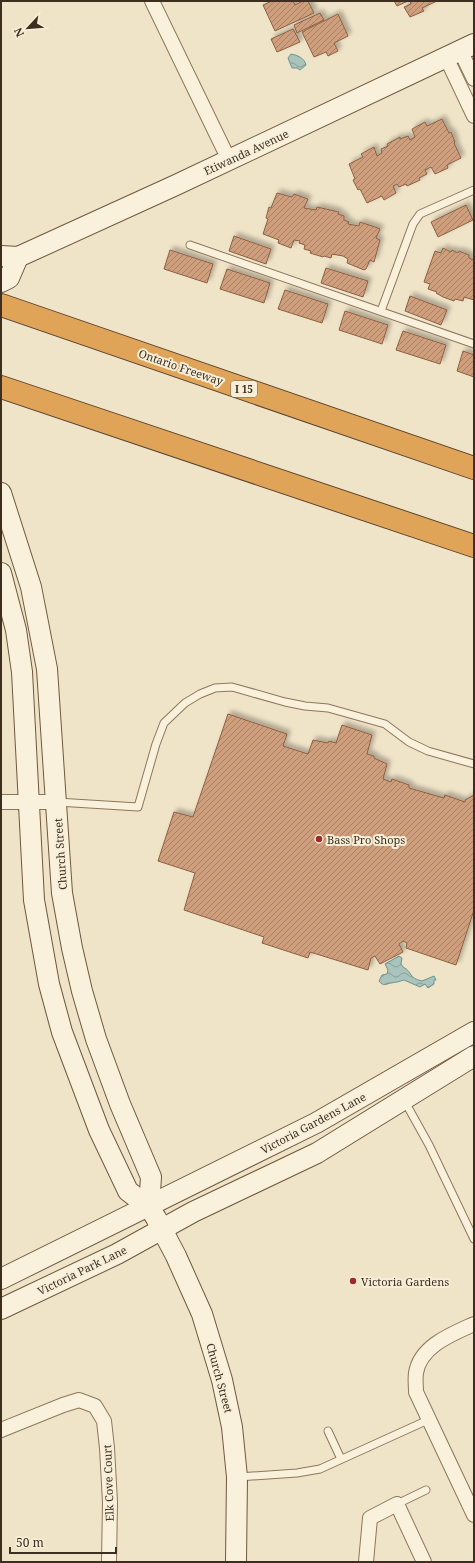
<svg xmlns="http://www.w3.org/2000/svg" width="475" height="1563" font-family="'Noto Serif',serif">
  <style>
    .water { fill: url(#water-waves); stroke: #6f938a }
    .building { fill: url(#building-hatch); stroke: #8d5f41; filter: url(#shadow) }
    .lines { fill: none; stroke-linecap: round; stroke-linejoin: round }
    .service-casing { stroke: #8d765c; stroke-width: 9 }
    .minor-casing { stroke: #8d765c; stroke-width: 16 }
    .secondary-casing { stroke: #6f573f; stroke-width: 22 }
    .motorway-casing { stroke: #5b4430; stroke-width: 24 }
    .service { stroke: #faf1dc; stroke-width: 7 }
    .minor { stroke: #faf1dc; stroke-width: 14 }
    .secondary { stroke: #faf1dc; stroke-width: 20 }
    .motorway { stroke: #e0a458; stroke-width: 22 }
    .poi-dot { fill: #9e2a2b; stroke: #f7eed8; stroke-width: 1.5 }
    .labels { text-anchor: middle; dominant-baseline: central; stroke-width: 4; stroke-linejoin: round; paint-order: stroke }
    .shield { fill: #f7eed8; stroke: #756857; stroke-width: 1 }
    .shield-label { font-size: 10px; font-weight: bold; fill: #3d2e20 }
    .street-label { font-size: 11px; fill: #3d2e20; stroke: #f7eed8 }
    .poi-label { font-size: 11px; fill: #3d2e20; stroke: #f7eed8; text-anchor: start }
  </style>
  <defs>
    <pattern id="water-waves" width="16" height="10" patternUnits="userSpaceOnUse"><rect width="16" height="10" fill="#a9c4bc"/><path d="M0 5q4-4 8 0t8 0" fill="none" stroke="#8ba098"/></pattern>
    <pattern id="building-hatch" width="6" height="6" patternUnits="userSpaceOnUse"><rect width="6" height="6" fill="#cf9f7d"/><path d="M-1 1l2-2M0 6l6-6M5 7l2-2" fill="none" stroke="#a98266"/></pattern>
    <filter id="shadow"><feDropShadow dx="3.5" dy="-3.5" stdDeviation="2" flood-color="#0004"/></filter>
  </defs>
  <rect width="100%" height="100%" fill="#f0e4c8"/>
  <!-- water -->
  <g class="water">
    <path d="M291,54c7,1 14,5 15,11l-6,5 -3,-2h-5l-4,-10z"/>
    <path d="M399,956l3,2 -1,6 2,3c10,5 5,11 19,14l12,-5 2,4h-2v4l-6,4 -3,-4 -5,3 -16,-7c-6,2 -7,2 -13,3 -6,1 -7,4 -12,-2l3,-6 5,-1 1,-4 -3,-6z"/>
  </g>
  <!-- building -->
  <g class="building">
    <polygon points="272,1 293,1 295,5 303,1 308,1 314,13 275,31 263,5"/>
    <polygon points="394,1 408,1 397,6"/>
    <polygon points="410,1 437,1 422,8 424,11 410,17 404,7 411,4"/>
    <polygon points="320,13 324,20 297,33 294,25"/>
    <polygon points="338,14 348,36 334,43 338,51 328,56 326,52 314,57 302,32"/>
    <polygon points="293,29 300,42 277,52 271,39"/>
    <polygon points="442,119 449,133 451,132 455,142 454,143 461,158 447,165 448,168 435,174 431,167 425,170 427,174 419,178 420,180 407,186 406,184 399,187 397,184 393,186 396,193 384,200 382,196 367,203 360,189 358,190 353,180 355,179 349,164 363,157 361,154 374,147 377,156 382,153 381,149 388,146 387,144 400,137 400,139 408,136 410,140 415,137 412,129 425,122 427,126"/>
    <polygon points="277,193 292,197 294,194 308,199 304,208 316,210 317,207 339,212 338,214 344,216 344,220 349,222 348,224 359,226 360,222 378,228 380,229 376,238 380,240 374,262 370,260 366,269 364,270 347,263 348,259 343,256 332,254 331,258 324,256 323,257 310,253 311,251 304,249 305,245 299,243 300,241 294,240 291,248 278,243 279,240 263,234 268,219 266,218 269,207 271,208"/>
    <polygon points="466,205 473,220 438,237 431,222"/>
    <polygon points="234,236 271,249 266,264 229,251"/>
    <polygon points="443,248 451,252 452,250 458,253 459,251 469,255 469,258 474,260 474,300 464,297 463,301 455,299 454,301 443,297 436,293 437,292 428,289 430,284 424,282 435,251 441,253"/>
    <polygon points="170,250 213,264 207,283 164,269"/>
    <polygon points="326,268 368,281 363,297 321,283"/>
    <polygon points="227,269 270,283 264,303 220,289"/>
    <polygon points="285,290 328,304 322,323 278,309"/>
    <polygon points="410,296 447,310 441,325 405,311"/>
    <polygon points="345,311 388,325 382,344 339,330"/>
    <polygon points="403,331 446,345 440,364 396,350"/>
    <polygon points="463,351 474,355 474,377 457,371"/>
    <polygon points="228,714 287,734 283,746 308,754 313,740 328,743 329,741 336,743 342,725 372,735 367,754 374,756 374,758 387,764 383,779 391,782 392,779 409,785 409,788 444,798 445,795 465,802 465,800 474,795 474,910 456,965 406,948 407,943 403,941 399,944 403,952 380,964 375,956 371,958 368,970 310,952 308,958 262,943 264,937 184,910 195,873 158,861 174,812 193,817"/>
  </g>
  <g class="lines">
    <!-- service casing -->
    <g class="service-casing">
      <g id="service">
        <polyline points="190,245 474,344"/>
        <polyline points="381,311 413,224 420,214 474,190"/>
        <polyline points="57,802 138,807 156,744 164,723 185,703 200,694 215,688 232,687 285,702 305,706 328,708 385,724 409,742 428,751 474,764"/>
        <polyline points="404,1100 429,1145 474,1239"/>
        <polyline points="328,1431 341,1459"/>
        <polyline points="238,1477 297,1473 320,1469 428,1420"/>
        <polyline points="397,1504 426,1490"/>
      </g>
    </g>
    <!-- minor casing -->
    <g class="minor-casing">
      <g id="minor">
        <polyline points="152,1 229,160"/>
        <polyline points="460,50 474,79"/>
        <polyline points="446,57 474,116"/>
        <polyline points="1,802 57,802"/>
        <path d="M474,1324c-22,10 -54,22 -58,49 -1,6 0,13 0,19l58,123"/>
        <polyline points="1,1430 63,1405 79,1400 95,1406 104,1421 107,1448 110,1502 109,1562"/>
        <polyline points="366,1562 370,1518 397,1504 424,1562"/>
      </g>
    </g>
    <!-- secondary casing -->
    <g class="secondary-casing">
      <g id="secondary">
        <polyline points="1,256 18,257 176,185 474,44"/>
        <polyline points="1,282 9,278 18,257"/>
        <polyline points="1,493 31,587 47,669 62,893 72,948 82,991 96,1039 120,1104 151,1177 149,1207"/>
        <polyline points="1,573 16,630 22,672 34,900 49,984 62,1032 99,1130 128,1191 149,1207 156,1218 176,1256 202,1314 222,1380 232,1427 237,1477 236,1562"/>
        <polyline points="1,1279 316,1123 474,1032"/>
        <polyline points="1,1309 117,1254 193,1212 317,1153 474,1056"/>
      </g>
    </g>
    <!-- motorway casing -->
    <g class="motorway-casing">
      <g id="motorway">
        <polyline points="1,305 474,468"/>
        <polyline points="1,387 474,546"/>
      </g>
    </g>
    <!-- service -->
    <use href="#service" class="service"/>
    <!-- minor -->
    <use href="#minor" class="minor"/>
    <!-- secondary -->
    <use href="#secondary" class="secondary"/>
    <!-- motorway -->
    <use href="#motorway" class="motorway"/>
  </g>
  <!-- markers -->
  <g class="poi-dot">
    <circle cx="319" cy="839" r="4"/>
    <circle cx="353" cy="1281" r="4"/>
  </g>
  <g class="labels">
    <!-- shield labels -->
    <rect class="shield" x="231" y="381" width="26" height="16" rx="3"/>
    <g class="shield-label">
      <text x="244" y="389">I 15</text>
    </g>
    <!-- street labels -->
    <g class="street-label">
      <text transform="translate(246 152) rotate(-25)">Etiwanda Avenue</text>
      <text transform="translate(181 367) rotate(19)">Ontario Freeway</text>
      <text transform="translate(60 854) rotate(-94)">Church Street</text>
      <text transform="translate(313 1123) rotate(-28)">Victoria Gardens Lane</text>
      <text transform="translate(82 1270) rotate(-26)">Victoria Park Lane</text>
      <text transform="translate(220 1378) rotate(75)">Church Street</text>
      <text transform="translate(108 1483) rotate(-92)">Elk Cove Court</text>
    </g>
    <!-- poi labels -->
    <g class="poi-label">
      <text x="327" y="839">Bass Pro Shops</text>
      <text x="361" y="1281">Victoria Gardens</text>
    </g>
  </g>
  <!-- border -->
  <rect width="475" height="1563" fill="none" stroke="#3d2e20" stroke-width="4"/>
  <!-- north arrow -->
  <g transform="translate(28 28) rotate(244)" stroke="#f7eed8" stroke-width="3" paint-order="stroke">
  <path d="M0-3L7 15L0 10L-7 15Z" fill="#3d2e20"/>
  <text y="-6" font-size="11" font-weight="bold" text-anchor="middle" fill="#3d2e20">N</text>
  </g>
  <!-- scale -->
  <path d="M10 1547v6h106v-6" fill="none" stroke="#3d2e20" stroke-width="2"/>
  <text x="16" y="1547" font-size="12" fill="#3d2e20" stroke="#f7eed8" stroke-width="3" paint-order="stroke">50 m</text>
</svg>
